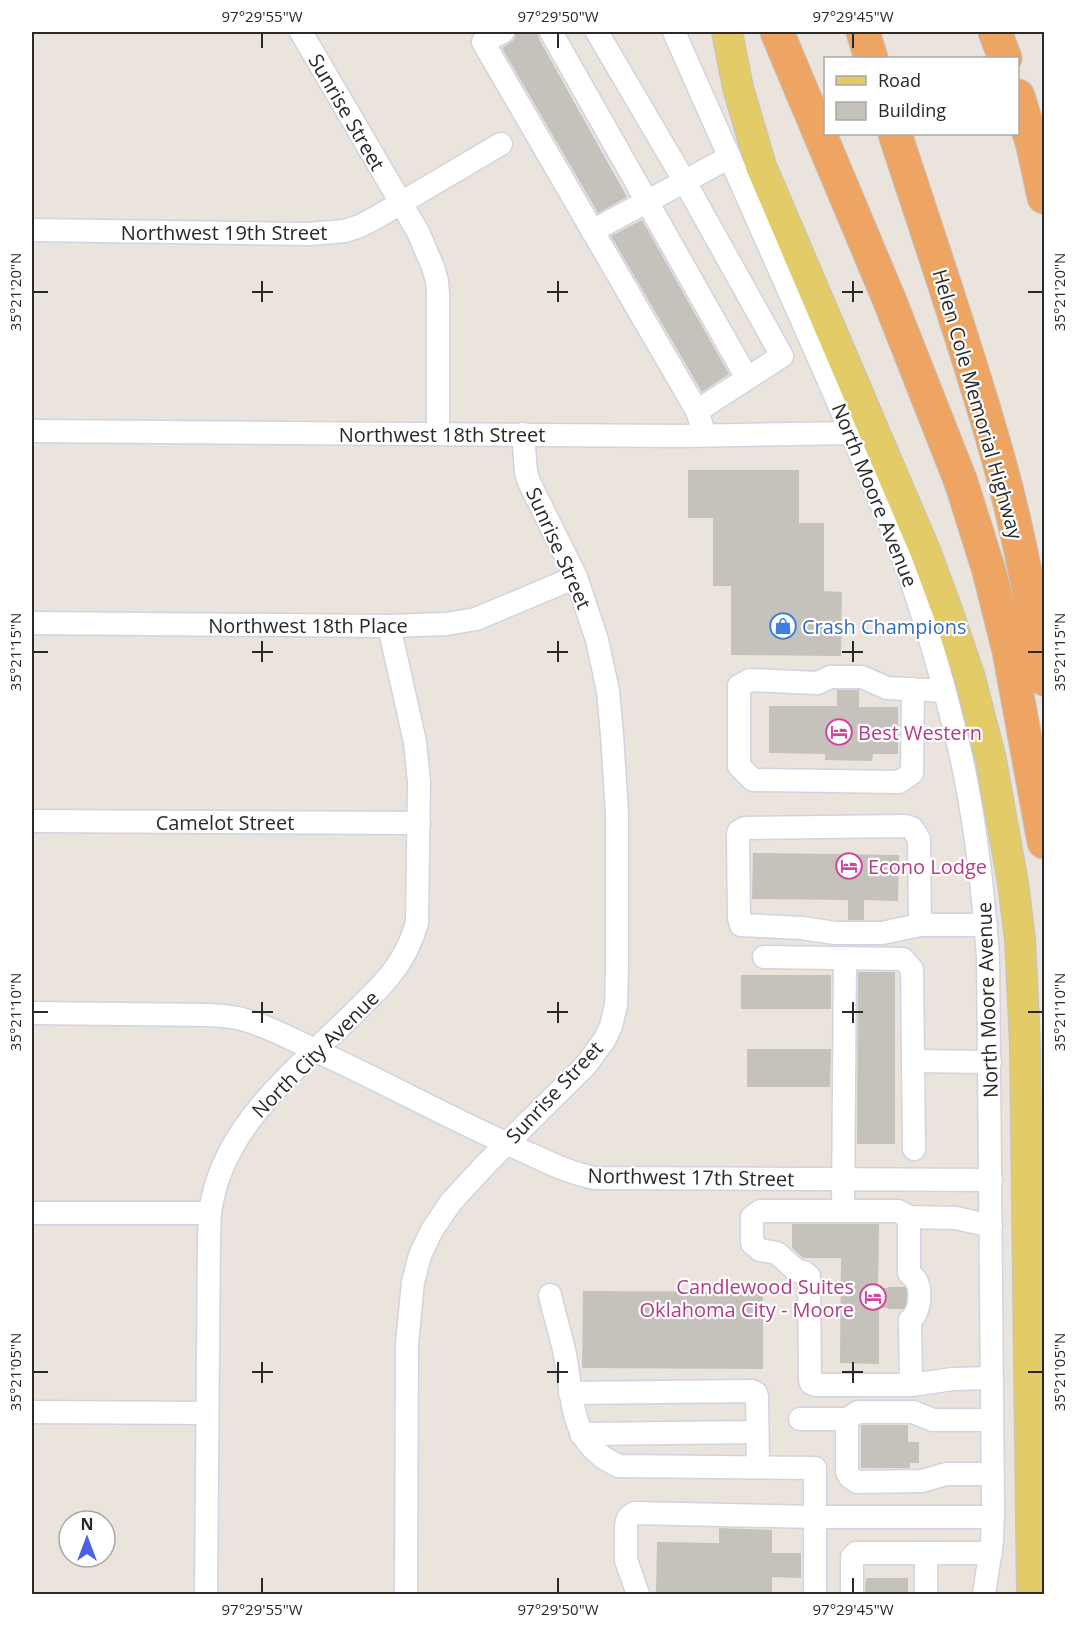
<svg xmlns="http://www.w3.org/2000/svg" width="1076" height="1626" font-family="'Open Sans',sans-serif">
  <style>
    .building { fill: #c5c1bb }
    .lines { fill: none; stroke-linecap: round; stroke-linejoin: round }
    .minor-tunnel { stroke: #c3bfb8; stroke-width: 22; stroke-dasharray: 22 11; stroke-linecap: butt }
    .minor-casing { stroke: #d1d3e0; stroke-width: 25 }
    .major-casing { stroke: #c3c3c3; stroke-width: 32 }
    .highway-casing { stroke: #c3c3c3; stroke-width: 35 }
    .minor { stroke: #fff; stroke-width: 22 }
    .major { stroke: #e3cb67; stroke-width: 30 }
    .highway { stroke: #eea462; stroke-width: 33 }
    .ticks { fill: none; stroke: #292929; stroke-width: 2 }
    .labels { text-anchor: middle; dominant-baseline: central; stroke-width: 4.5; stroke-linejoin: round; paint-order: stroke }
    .street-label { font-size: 20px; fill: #292929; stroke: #fff }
    .shop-label { font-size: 20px; fill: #366cbe; stroke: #fff; text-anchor: start }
    .hotel-label { font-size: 20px; fill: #b23c85; stroke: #fff; text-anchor: start }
    .neatline { fill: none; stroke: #292929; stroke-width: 2 }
    .ticks-label { font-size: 15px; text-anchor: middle; fill: #292929 }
  </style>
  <rect width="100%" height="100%" fill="#eae4dc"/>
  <!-- building -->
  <g class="building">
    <polygon points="516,32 538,32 539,39 627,197 598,213 502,48 514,40"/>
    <polygon points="642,220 729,374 702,392 611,236"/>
    <polygon points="688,470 799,470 799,523 824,523 824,591 842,592 841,656 731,655 731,586 713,586 713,518 688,518"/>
    <polygon points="837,690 859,690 859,707 898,707 898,754 873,754 872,761 825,760 825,754 769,753 769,706 837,706"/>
    <polygon points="753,853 899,855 898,901 864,900 864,920 848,920 848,900 752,899"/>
    <polygon points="858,972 895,972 895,1144 857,1144"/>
    <rect x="741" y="975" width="90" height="34"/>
    <polygon points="747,1049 831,1049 830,1087 747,1087"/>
    <polygon points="792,1224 879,1224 878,1288 905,1288 906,1296 903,1308 879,1308 879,1364 840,1363 841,1258 803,1258 792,1248"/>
    <polygon points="583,1291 763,1292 763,1369 582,1368"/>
    <polygon points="862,1425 908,1425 908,1442 919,1442 919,1463 910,1463 910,1468 861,1468 861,1426"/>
    <polygon points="719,1528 772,1530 772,1553 801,1553 801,1578 772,1577 772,1594 656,1593 657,1542 719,1543"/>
    <polygon points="866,1578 908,1578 908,1594 865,1594"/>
  </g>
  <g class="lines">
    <!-- minor-tunnel -->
    <polyline class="minor-tunnel" points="899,1287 899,1309"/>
    <!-- minor casing -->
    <g class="minor-casing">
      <g id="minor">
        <polyline points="301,32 418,232 433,267 437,281 438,294 438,433"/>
        <polyline points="503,32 483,42 697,411 705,435"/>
        <polyline points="551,32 747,378"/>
        <polyline points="597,32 685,182 782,356 697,411"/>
        <path d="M674,32c44,97 87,195 130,293 31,70 61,139 90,209 24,61 43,125 59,189 20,76 29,155 35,234l5,549 -1,35 -8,53"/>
        <polyline points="32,230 309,234 345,231 360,226 377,217 501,144"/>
        <polyline points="592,231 730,157"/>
        <polyline points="32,431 682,436 852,433"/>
        <polyline points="32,623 389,626 446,624 476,619 576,577"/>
        <polyline points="913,689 912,773 899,782 753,780 739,766 739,686 750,680 818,683 830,677 862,677 887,688 944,691"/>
        <polyline points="32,821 419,823"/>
        <polyline points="920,925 919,839 912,828 905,826 745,828 739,831 738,834 739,918 741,925 802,928 835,933 882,933 920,925 986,925"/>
        <polyline points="764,957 903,959 912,969 914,1149"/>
        <path d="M32,1013l177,2c12,1 24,1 36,5 28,8 54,23 80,35 65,30 128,65 194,94 25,11 48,24 76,29l396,2"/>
        <polyline points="913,1061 990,1062"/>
        <polyline points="843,1211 845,958"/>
        <polyline points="32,1213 210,1213"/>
        <path d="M909,1217v56c2,2 6,5 7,7 6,11 4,33 -6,40l1,65"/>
        <polyline points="991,1226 956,1218 909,1217 898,1211 760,1211 752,1217 752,1243 760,1250 777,1253 797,1271 804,1272 809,1276 810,1380 811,1383 815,1385 911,1385 953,1379 992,1378"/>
        <path d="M550,1295c4,19 10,37 14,55 10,46 3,94 55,116l196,2v126"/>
        <polyline points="570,1393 752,1391 756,1393 757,1397 758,1467"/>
        <polyline points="32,1412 207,1413"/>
        <polyline points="800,1419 847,1419 858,1412 913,1412 933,1420 992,1420"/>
        <polyline points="847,1419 847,1472 850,1477 857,1482 922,1481 946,1474 993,1474"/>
        <polyline points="581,1434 757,1432"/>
        <polyline points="926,1553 926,1594"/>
        <path d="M206,1594l3,-358c1,-7 0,-15 1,-23 11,-86 84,-141 142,-198 30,-29 53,-50 65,-92l2,-141 -4,-40 -26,-116"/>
        <polyline points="406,1594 407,1344 413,1282 420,1255 432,1230 451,1202 486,1164 586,1065 605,1039 611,1026 616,1005 617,968 617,813 612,735 608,691 597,640 576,577 529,482 526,472 523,434"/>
        <polyline points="638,1594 626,1560 626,1525 628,1518 634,1513 815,1517 993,1517"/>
        <polyline points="852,1594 852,1557 856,1553 991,1553"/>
      </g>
    </g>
    <!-- major casing -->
    <g class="major-casing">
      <polyline id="major" points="727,32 738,88 761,166 926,553 947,610 970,678 991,760 1013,883 1020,939 1025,1045 1032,1594"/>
    </g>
    <!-- highway casing -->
    <g class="highway-casing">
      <g id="highway">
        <polyline points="777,32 889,299 961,482 989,571 1009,651 1044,842"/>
        <polyline points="863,32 871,58"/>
        <polyline points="995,32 1005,58"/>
        <polyline points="1018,96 1033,146 1044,197"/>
        <path d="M895,134c34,104 70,208 100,313 22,76 37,154 49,232"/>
      </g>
    </g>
    <!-- minor -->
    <use href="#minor" class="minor"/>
    <!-- major -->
    <use href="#major" class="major"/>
    <!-- highway -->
    <use href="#highway" class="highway"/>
  </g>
  <!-- ticks -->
  <path class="ticks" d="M262,33v15M558,33v15M853,33v15M262,281v21M558,281v21M853,281v21M33,292h15M252,292h21M547,292h21M842,292h21M1028,292h15M262,641v21M558,641v21M853,641v21M33,652h15M252,652h21M547,652h21M842,652h21M1028,652h15M262,1002v21M558,1002v21M853,1002v21M33,1012h15M252,1012h21M547,1012h21M842,1012h21M1028,1012h15M262,1362v21M558,1362v21M853,1362v21M33,1372h15M252,1372h21M547,1372h21M842,1372h21M1028,1372h15M262,1578v15M558,1578v15M853,1578v15"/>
  <!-- icons -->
  <defs>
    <g id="shop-ring" transform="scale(1.35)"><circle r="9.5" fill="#fff" stroke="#3f7fe0" stroke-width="1.5"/><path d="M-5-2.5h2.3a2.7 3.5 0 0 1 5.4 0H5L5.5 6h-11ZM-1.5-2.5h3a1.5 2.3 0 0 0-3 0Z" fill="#3f7fe0"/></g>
    <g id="hotel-ring" transform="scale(1.35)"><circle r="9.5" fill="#fff" stroke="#d1479c" stroke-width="1.5"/><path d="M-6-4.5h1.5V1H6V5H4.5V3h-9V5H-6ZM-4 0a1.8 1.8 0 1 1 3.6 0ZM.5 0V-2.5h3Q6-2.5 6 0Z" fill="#d1479c"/></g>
  </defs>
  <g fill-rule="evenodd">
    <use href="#shop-ring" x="783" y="626"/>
    <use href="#hotel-ring" x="839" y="732"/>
    <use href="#hotel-ring" x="849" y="866"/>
    <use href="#hotel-ring" x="873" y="1297"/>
  </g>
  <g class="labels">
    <!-- street labels -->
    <g class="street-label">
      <text transform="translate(347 112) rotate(60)">Sunrise Street</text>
      <text x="224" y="232">Northwest 19th Street</text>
      <text transform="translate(978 404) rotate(74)">Helen Cole Memorial Highway</text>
      <text x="442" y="434">Northwest 18th Street</text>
      <text transform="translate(875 495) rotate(68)">North Moore Avenue</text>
      <text transform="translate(559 548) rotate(66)">Sunrise Street</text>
      <text x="308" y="625">Northwest 18th Place</text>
      <text x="225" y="822">Camelot Street</text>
      <text transform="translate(987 1000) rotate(-92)">North Moore Avenue</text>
      <text transform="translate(315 1054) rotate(-45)">North City Avenue</text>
      <text transform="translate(554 1092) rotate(-47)">Sunrise Street</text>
      <text transform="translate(691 1177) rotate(1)">Northwest 17th Street</text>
    </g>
    <!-- shop labels -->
    <g class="shop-label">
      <text x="802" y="626">Crash Champions</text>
    </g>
    <!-- hotel labels -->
    <g class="hotel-label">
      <text x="858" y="732">Best Western</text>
      <text x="868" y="866">Econo Lodge</text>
      <text x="854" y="1286" text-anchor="end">Candlewood Suites<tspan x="854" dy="23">Oklahoma City - Moore</tspan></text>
    </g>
  </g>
  <!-- border -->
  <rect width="1076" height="1626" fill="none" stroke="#ffffff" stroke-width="66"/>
  <!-- legend -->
  <rect x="824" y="57" width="195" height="78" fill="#ffffff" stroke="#a9a9a9" stroke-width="1.5"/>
  <rect x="836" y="76" width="30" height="9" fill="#e3cb67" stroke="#a9a9a9" stroke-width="1.5"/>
  <text x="878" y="87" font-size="18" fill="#292929">Road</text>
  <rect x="836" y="102" width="30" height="18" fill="#c5c1bb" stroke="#a9a9a9" stroke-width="1.5"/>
  <text x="878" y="117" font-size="18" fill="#292929">Building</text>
  <!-- north arrow -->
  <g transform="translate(87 1539)"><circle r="28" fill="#ffffff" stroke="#a9a9a9" stroke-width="1.5"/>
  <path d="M0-4.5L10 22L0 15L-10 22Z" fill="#4a61e8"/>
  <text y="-9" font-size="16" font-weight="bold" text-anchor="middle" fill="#292929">N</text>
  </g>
  <rect x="33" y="33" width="1010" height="1560" class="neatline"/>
  <g class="ticks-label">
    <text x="262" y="22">97°29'55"W</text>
    <text x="558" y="22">97°29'50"W</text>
    <text x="853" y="22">97°29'45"W</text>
    <text transform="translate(16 292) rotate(-90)" y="5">35°21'20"N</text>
    <text transform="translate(1060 292) rotate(-90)" y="5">35°21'20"N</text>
    <text transform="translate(16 652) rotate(-90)" y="5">35°21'15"N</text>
    <text transform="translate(1060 652) rotate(-90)" y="5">35°21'15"N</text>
    <text transform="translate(16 1012) rotate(-90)" y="5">35°21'10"N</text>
    <text transform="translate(1060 1012) rotate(-90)" y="5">35°21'10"N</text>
    <text transform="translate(16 1372) rotate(-90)" y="5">35°21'05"N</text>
    <text transform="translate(1060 1372) rotate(-90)" y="5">35°21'05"N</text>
    <text x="262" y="1615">97°29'55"W</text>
    <text x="558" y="1615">97°29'50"W</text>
    <text x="853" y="1615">97°29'45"W</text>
  </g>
</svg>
